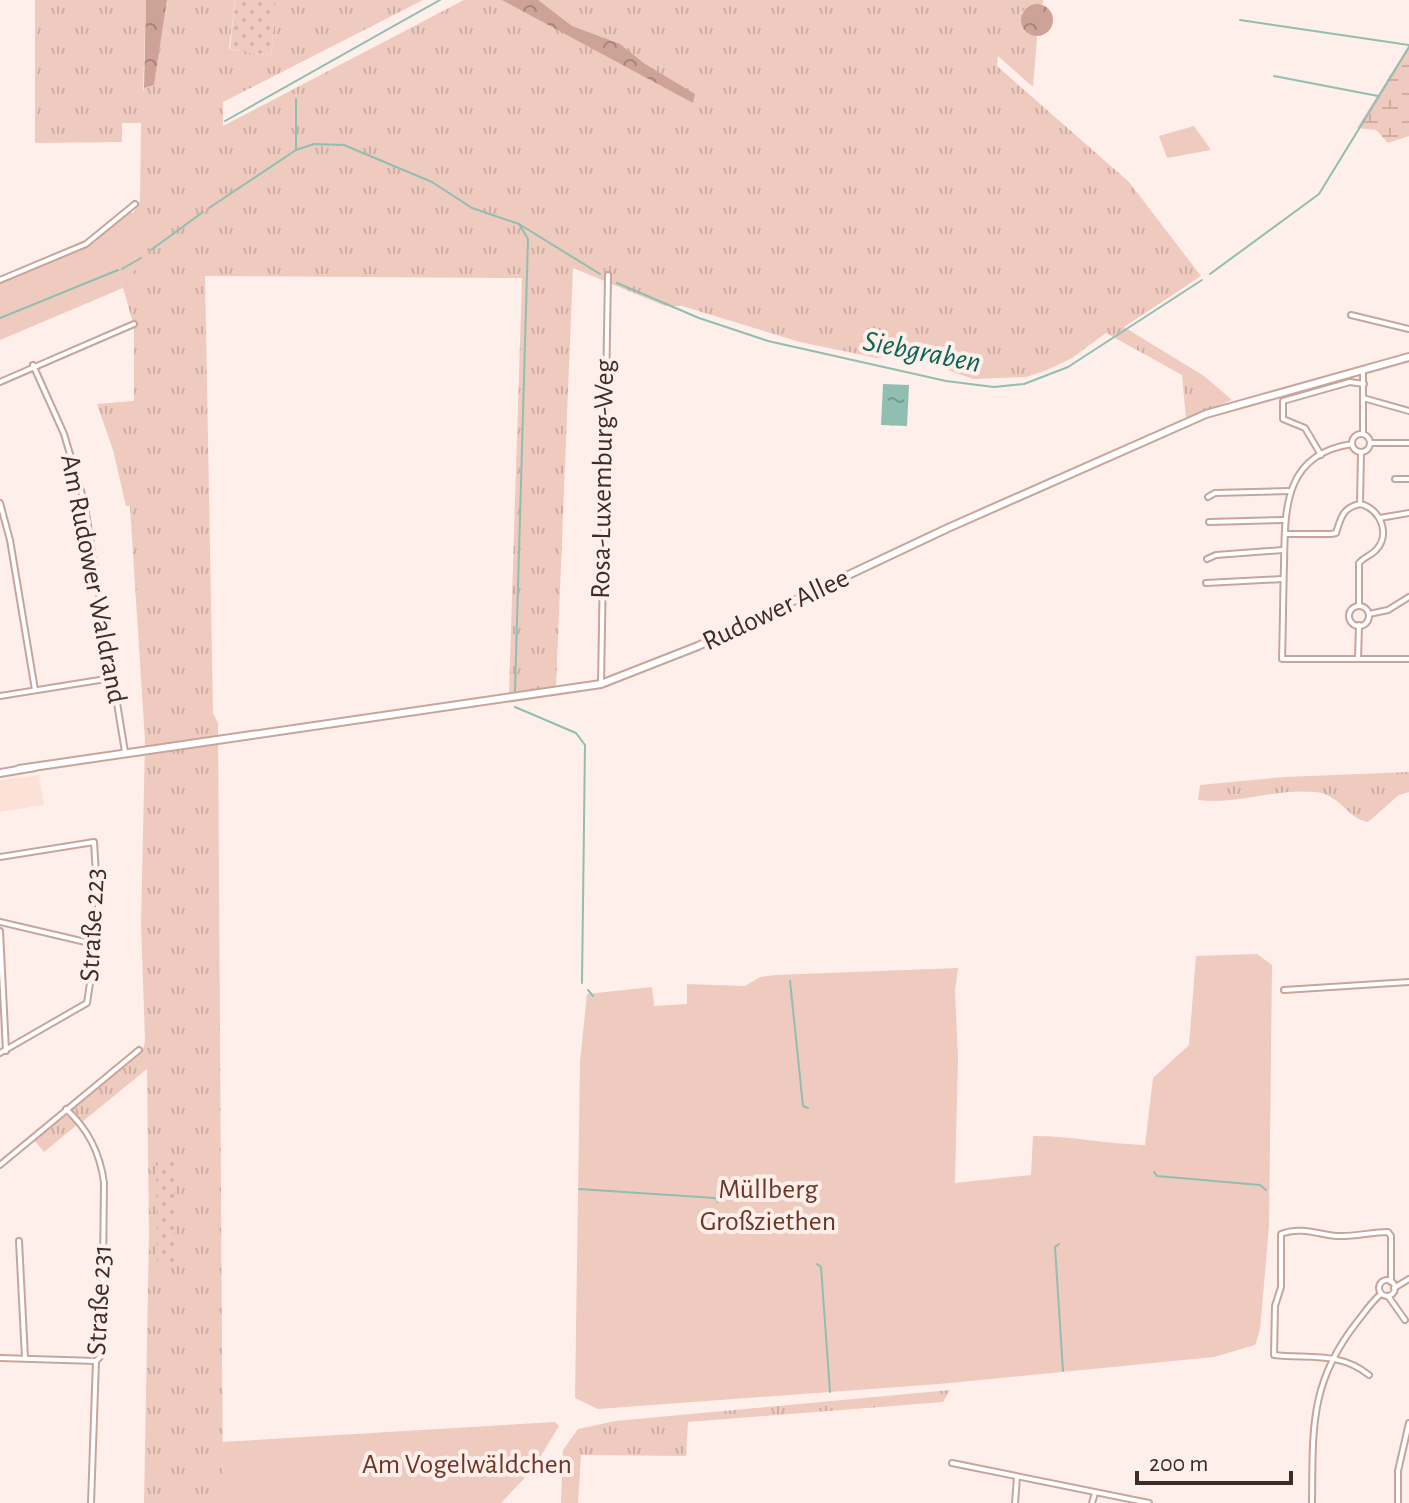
<svg xmlns="http://www.w3.org/2000/svg" width="1409" height="1503" font-family="'Alegreya Sans',sans-serif">
  <style>
    .built { fill: #fce1d9 }
    .grass { fill: url(#grass-tufts) }
    .forest { fill: url(#forest-crowns) }
    .wetland { fill: url(#wetland-marsh) }
    .park { fill: #efcabf }
    .garden { fill: url(#garden-dots) }
    .water { fill: url(#water-ripples) }
    .lines { fill: none; stroke-linecap: round; stroke-linejoin: round }
    .stream { stroke: #90beb0; stroke-width: 2 }
    .street-casing { stroke: #c8a59b; stroke-width: 8 }
    .secondary-casing { stroke: #c8a59b; stroke-width: 10 }
    .street { stroke: #fff; stroke-width: 4 }
    .secondary { stroke: #fff; stroke-width: 6 }
    .labels { text-anchor: middle; dominant-baseline: central; stroke-width: 8; stroke-linejoin: round; paint-order: stroke }
    .street-label { font-size: 28px; fill: #3b2d29; stroke: #ffefeb }
    .park-label { font-size: 28px; fill: #6c3525; stroke: #ffefeb }
    .water-label { font-size: 30px; font-style: italic; fill: #0a6553; stroke: #ffefeb }
  </style>
  <defs>
    <pattern id="grass-tufts" width="24" height="20" patternUnits="userSpaceOnUse" patternTransform="scale(2)"><rect width="24" height="20" fill="#efcabf"/><path d="M3 7l-1-3M5 7V3M7 7l1-3M15 17l-1-3M17 17v-4M19 17l1-3" fill="none" stroke="#ceaea4"/></pattern>
    <pattern id="forest-crowns" width="20" height="18" patternUnits="userSpaceOnUse" patternTransform="scale(2)"><rect width="20" height="18" fill="#cda397"/><path d="M2 6a3 3 0 1 1 6 0M12 15a3 3 0 1 1 6 0" fill="none" stroke="#a8857b"/></pattern>
    <pattern id="wetland-marsh" width="20" height="14" patternUnits="userSpaceOnUse" patternTransform="scale(2)"><rect width="20" height="14" fill="#efcabf"/><path d="M1 5h8M5 5V1M11 12h8M15 12V8" fill="none" stroke="#ceaea4"/></pattern>
    <pattern id="garden-dots" width="8" height="8" patternUnits="userSpaceOnUse" patternTransform="scale(2)"><rect width="8" height="8" fill="#efcabf"/><path d="M2 2h.1M6 6h.1" fill="none" stroke="#ceaea4" stroke-width="1.8" stroke-linecap="round"/></pattern>
    <pattern id="water-ripples" width="26" height="14" patternUnits="userSpaceOnUse" patternTransform="scale(2)"><rect width="26" height="14" fill="#90beb0"/><path d="M2 4q2-2 4 0t4 0M15 11q2-2 4 0t4 0" fill="none" stroke="#779b8f"/></pattern>
  </defs>
  <rect width="100%" height="100%" fill="#ffefeb"/>
  <!-- built -->
  <polygon class="built" points="39,775 44,805 0,812 0,780"/>
  <!-- grass -->
  <g class="grass">
    <polygon points="35,0 146,0 143,92 144,88 154,84 167,0 235,0 229,49 271,56 276,0 423,0 223,102 223,126 464,0 1043,0 1043,4 1027,7 1021,13 1029,31 1037,37 1033,87 998,56 997,66 1129,182 1201,276 1124,327 1204,376 1232,400 1186,419 1182,375 1106,333 1072,358 1047,370 1026,377 973,379 912,357 898,354 877,358 800,342 682,306 665,306 573,268 556,688 509,694 522,278 205,276 213,713 218,723 223,1503 144,1503 149,1235 147,1069 82,1122 68,1109 144,1047 145,1040 141,925 145,741 130,506 126,506 113,450 97,404 134,401 134,326 121,281 149,216 132,215 140,201 141,123 122,123 122,142 35,143"/>
    <path d="M1409,772v20l-10,3 -31,27c-19,-2 -27,-27 -52,-30 -39,-4 -79,13 -118,8l2,-15 84,-8z"/>
    <polygon points="62,1116 69,1116 78,1124 44,1152 33,1139"/>
    <polygon points="950,1390 943,1402 688,1422 686,1456 581,1455 578,1503 561,1503 563,1450 578,1429 615,1421"/>
  </g>
  <!-- forest -->
  <g class="forest">
    <polygon points="146,0 167,0 154,85 144,88"/>
    <polygon points="502,0 538,0 572,26 620,44 645,64 695,94 693,103"/>
    <circle cx="1037" cy="20" r="16"/>
  </g>
  <!-- wetland -->
  <polygon class="wetland" points="1409,45 1409,136 1388,143 1376,130 1357,128"/>
  <!-- park -->
  <g class="park">
    <polygon points="1194,126 1211,150 1167,158 1159,136"/>
    <polygon points="127,212 149,215 142,265 121,281 123,288 0,340 0,282 92,243"/>
    <path d="M1257,954l15,11 -3,261 -9,104 -5,15 -41,12 -275,27 -341,25 -23,-11 5,-336 7,-68 65,-7 2,19 33,-2v-20l58,2 15,-9 15,-2 183,-7 -3,23 3,66 -3,126 76,-8 2,-39c39,0 74,8 112,9l8,-67 36,-33 7,-89z"/>
    <polygon points="555,1422 559,1426 533,1469 501,1503 223,1503 222,1442"/>
  </g>
  <!-- garden -->
  <g class="garden">
    <polygon points="235,0 276,0 271,56 230,49"/>
    <polygon points="156,1159 174,1159 174,1266 157,1265"/>
  </g>
  <!-- water -->
  <polygon class="water" points="883,384 909,385 907,426 881,425"/>
  <g class="lines">
    <!-- stream -->
    <g class="stream">
      <polyline points="1240,20 1409,45"/>
      <polyline points="1274,76 1378,96"/>
      <polyline points="225,121 440,0"/>
      <polyline points="296,150 296,99"/>
      <polyline points="209,208 296,150 314,144 344,145 432,182 472,208 519,224 600,274"/>
      <polyline points="151,250 203,212"/>
      <polyline points="122,269 141,258"/>
      <polyline points="1210,274 1319,194 1409,47"/>
      <polyline points="617,283 699,318 768,341 946,381 994,387 1024,384 1068,367 1202,280"/>
      <polyline points="0,318 118,270"/>
      <polyline points="515,691 528,239 519,224"/>
      <polyline points="515,707 576,733 585,745 582,983"/>
      <polyline points="790,981 803,1106 808,1108"/>
      <polyline points="588,990 593,996"/>
      <polyline points="1154,1172 1157,1176 1260,1185 1266,1190"/>
      <polyline points="579,1189 715,1198 718,1202"/>
      <polyline points="1059,1244 1055,1247 1063,1371"/>
      <polyline points="817,1264 821,1267 830,1392"/>
    </g>
    <!-- street casing -->
    <g class="street-casing">
      <g id="street">
        <polyline points="0,280 86,244 135,204"/>
        <polyline points="1351,315 1409,329"/>
        <polyline points="33,365 64,434 84,501 125,752"/>
        <polyline points="0,382 134,324"/>
        <polyline points="1363,398 1409,411"/>
        <circle cx="1361" cy="443" r="9"/>
        <polyline points="1363,434 1363,369"/>
        <polyline points="1371,443 1409,443"/>
        <path d="M1352,444c-69,10 -67,66 -68,121 -1,31 -1,63 -2,94h127"/>
        <polyline points="1321,455 1305,428 1283,419 1283,401 1350,382 1364,384"/>
        <polyline points="1395,479 1409,479"/>
        <polyline points="1208,497 1215,493 1290,491"/>
        <polyline points="0,503 10,540 35,690"/>
        <polyline points="1360,504 1361,452"/>
        <polyline points="1380,518 1409,513"/>
        <polyline points="1209,522 1284,520"/>
        <path d="M1285,534h46l5,-1c5,-15 6,-25 24,-29 20,4 32,31 15,47 -5,5 -11,6 -16,12v43"/>
        <polyline points="1207,559 1216,555 1283,550"/>
        <polyline points="1206,583 1283,579"/>
        <circle cx="1359" cy="616" r="10"/>
        <polyline points="1369,614 1388,610 1409,597"/>
        <polyline points="1358,659 1359,625"/>
        <polyline points="601,684 608,275"/>
        <polyline points="0,696 112,678"/>
        <polyline points="0,857 94,842 99,923 87,1003 0,1053"/>
        <polyline points="0,922 94,944"/>
        <polyline points="0,931 6,1051"/>
        <polyline points="1284,990 1409,982"/>
        <path d="M66,1109c22,20 34,43 38,74l-2,172 -6,6 -5,142"/>
        <polyline points="0,1165 139,1050"/>
        <polyline points="19,1241 25,1358"/>
        <circle cx="1387" cy="1288" r="8"/>
        <polyline points="1394,1288 1409,1279"/>
        <polyline points="1388,1296 1405,1320"/>
        <polyline points="0,1358 96,1361"/>
        <path d="M1369,1375c-30,-24 -61,-16 -95,-20l1,-49 6,-19v-53c20,-8 39,1 56,2 18,1 33,-4 51,-4l3,4v46"/>
        <polyline points="952,1463 1149,1503"/>
        <polyline points="1015,1503 1017,1477"/>
        <polyline points="1092,1503 1095,1493"/>
        <path d="M1312,1503c1,-74 -3,-120 45,-181 8,-10 15,-21 24,-28"/>
        <polyline points="1398,1503 1398,1471 1409,1423"/>
      </g>
    </g>
    <!-- secondary casing -->
    <g class="secondary-casing">
      <g id="secondary">
        <polyline points="19,769 601,684 698,646 948,528 1206,414 1409,357"/>
        <polyline points="0,773 35,767"/>
      </g>
    </g>
    <!-- street -->
    <use href="#street" class="street"/>
    <!-- secondary -->
    <use href="#secondary" class="secondary"/>
  </g>
  <g class="labels">
    <!-- street labels -->
    <g class="street-label">
      <text transform="translate(603 479) rotate(-89)">Rosa-Luxemburg-Weg</text>
      <text transform="translate(93 579) rotate(79)">Am Rudower Waldrand</text>
      <text transform="translate(776 610) rotate(-25)">Rudower Allee</text>
      <text transform="translate(93 925) rotate(-87)">Straße 223</text>
      <text transform="translate(100 1300) rotate(-87)">Straße 231</text>
    </g>
    <!-- park labels -->
    <g class="park-label">
      <text x="768" y="1190">Müllberg<tspan x="768" dy="32">Großziethen</tspan></text>
      <text x="467" y="1465">Am Vogelwäldchen</text>
    </g>
    <!-- water labels -->
    <g class="water-label">
      <text transform="translate(922 352) rotate(11)">Siebgraben</text>
    </g>
  </g>
  <!-- scale -->
  <path d="M1137 1471v12h154v-12" fill="none" stroke="#3b2d29" stroke-width="4"/>
  <text x="1149" y="1471" font-size="24" fill="#3b2d29" stroke="#ffefeb" stroke-width="6" paint-order="stroke">200 m</text>
</svg>
